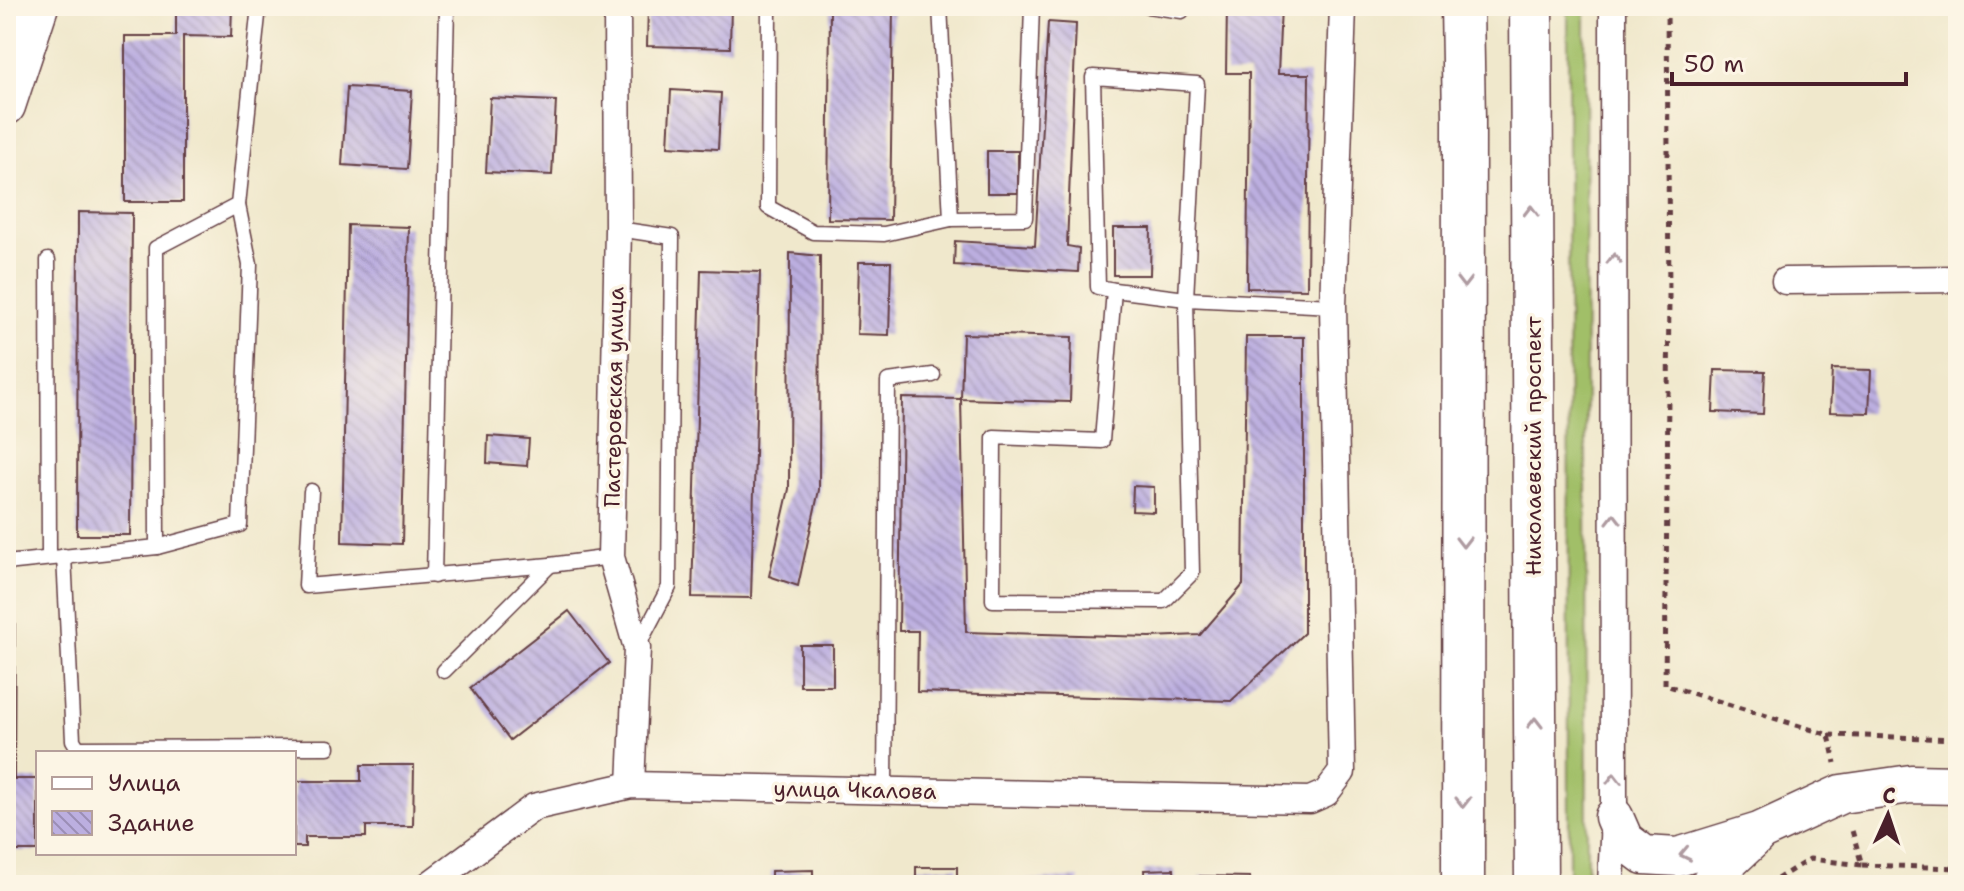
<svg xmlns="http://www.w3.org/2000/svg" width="1964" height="891" font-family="'Shantell Sans',sans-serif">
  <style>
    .grass { fill: #a1bf67; stroke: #766f49; stroke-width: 2 }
    .building { fill: url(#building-back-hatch) }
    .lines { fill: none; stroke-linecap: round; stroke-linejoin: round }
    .service-casing { stroke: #633d43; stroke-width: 17 }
    .minor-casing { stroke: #633d43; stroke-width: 29 }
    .secondary-casing { stroke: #633d43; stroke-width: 41 }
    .primary-casing { stroke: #633d43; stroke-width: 45 }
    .path { stroke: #633d43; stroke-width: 5; stroke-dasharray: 6 6; stroke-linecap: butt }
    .service { stroke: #fff; stroke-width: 14 }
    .minor { stroke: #fff; stroke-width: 26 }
    .secondary { stroke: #fff; stroke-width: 38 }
    .primary { stroke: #fff; stroke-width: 42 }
    .oneway { stroke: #ae9aa0 }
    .labels { text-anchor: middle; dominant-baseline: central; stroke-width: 7; stroke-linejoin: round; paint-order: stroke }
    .street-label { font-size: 22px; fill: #4a1f2b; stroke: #fcf5e5 }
  </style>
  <defs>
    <pattern id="building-back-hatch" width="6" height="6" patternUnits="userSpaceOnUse" patternTransform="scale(2)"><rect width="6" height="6" fill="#bcafe0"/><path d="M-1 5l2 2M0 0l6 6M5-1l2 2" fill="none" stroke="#9b8eb6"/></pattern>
  </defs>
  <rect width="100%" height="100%" fill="#fcf5e5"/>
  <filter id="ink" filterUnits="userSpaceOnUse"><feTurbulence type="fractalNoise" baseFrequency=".0125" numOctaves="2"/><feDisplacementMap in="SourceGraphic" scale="16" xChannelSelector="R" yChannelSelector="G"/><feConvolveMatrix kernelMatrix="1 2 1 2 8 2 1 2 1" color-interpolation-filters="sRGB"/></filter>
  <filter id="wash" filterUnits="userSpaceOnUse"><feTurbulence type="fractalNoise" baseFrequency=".006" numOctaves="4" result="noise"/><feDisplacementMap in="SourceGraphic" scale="32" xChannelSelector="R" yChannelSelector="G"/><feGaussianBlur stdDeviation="1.8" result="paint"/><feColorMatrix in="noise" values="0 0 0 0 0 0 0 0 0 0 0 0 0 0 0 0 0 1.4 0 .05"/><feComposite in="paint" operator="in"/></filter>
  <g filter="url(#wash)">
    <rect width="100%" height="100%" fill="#f0e8cc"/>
    <!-- grass -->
    <polygon class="grass" points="1568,6 1585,6 1587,885 1569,885"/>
    <g id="blocks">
      <!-- building -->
      <g class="building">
        <polygon points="176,6 232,6 231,37 183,36 183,202 125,202 125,36 176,36"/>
        <polygon points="648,6 731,6 730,48 647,46"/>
        <polygon points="830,6 893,6 890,220 828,219"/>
        <polygon points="1227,6 1281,6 1278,74 1309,74 1307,289 1247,288 1249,73 1226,73"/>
        <polygon points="1048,22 1076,24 1067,246 1079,248 1078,272 954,265 955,241 1035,246"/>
        <polygon points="347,87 412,91 407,169 342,165"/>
        <polygon points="671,90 721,93 718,149 668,146"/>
        <polygon points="490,98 556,101 552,175 486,172"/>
        <rect x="987" y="151" width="31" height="42"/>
        <polygon points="78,212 132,213 130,535 77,535"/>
        <polygon points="348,225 409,227 402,544 342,542"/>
        <polygon points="1113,228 1151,228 1150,275 1113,275"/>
        <polygon points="790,253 820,256 819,490 798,586 769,576 789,489"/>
        <polygon points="859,262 891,262 889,335 857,334"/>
        <polygon points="701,270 760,272 751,598 692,597"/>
        <polygon points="963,334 1072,337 1070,402 961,399"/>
        <polygon points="1246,337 1304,337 1304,633 1231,701 917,692 918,631 899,631 902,398 961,399 966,632 1150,637 1200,635 1243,585"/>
        <polygon points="1832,369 1871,370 1869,413 1830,412"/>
        <polygon points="1715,370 1765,371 1763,414 1713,412"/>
        <polygon points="488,436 529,439 527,466 487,463"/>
        <polygon points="1133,486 1154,487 1154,512 1132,511"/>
        <polygon points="6,611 15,611 14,779 38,779 38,851 6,851"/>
        <polygon points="569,611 609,663 510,740 470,688"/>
        <rect x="800" y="645" width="33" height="41"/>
        <polygon points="361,765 414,765 413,826 366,826 366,837 305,837 305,847 294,847 294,781 361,781"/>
        <rect x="916" y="867" width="41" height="18"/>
        <polygon points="1174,869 1175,885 1145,885 1144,870"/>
        <polygon points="813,870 813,885 771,885 771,871"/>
        <polygon points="1200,876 1250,877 1251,885 1200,885"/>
        <polygon points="1079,878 1079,885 1019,885 1019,880"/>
      </g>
    </g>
  </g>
  <g filter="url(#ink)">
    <use href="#blocks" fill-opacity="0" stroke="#633d43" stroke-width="2"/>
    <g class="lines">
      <!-- service casing -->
      <g class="service-casing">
        <g id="service">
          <polyline points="769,6 768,207 813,232 884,234 951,219 940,6"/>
          <polyline points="1148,6 1182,11"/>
          <polygon points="1093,77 1197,84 1186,299 1192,573 1164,601 993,600 994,437 1102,441 1114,290 1098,287"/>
          <polyline points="951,219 1025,218 1032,6"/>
          <polyline points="618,229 672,237 669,587 638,646"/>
          <polyline points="48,260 49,557"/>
          <polyline points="1106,289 1186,299 1333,306"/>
          <polyline points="311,491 306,586 550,565 611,557"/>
          <polyline points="157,547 240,525 250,265 238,205"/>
          <polyline points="64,556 73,740 78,748 328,747"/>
          <polyline points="6,563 157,547 156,248 238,205 259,6"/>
          <polyline points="434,576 447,6"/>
          <polyline points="444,671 550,565"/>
          <polyline points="885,790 888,381 933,375"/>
        </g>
      </g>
      <!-- minor casing -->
      <g class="minor-casing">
        <g id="minor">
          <polyline points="617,6 618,229 611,557 637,648 631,785"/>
          <polyline points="1785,281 1958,279"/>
          <polyline points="429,885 534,807 631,785 1310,800 1326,793 1342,772 1333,306 1343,6"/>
          <polyline points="1611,885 1614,817 1613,6"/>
        </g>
      </g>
      <!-- secondary casing -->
      <g class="secondary-casing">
        <g id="secondary">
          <polyline points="6,106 39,6"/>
          <polyline points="1614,817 1624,840 1644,855 1678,857 1759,832 1841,794 1911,784 1958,785"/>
          <polyline points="1709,885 1727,863 1755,837"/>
        </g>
      </g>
      <!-- primary casing -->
      <g class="primary-casing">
        <g id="primary">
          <polyline points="1462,6 1464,120 1463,885"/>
          <polyline points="1531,6 1536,885"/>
        </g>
      </g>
      <!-- path -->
      <g class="path">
        <polyline points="1667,6 1669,298 1665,685 1829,735 1835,763"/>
        <polyline points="1829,735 1958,739"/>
        <polyline points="1862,865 1958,868"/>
        <polyline points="1328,877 1328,885"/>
        <polyline points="1767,885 1810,859 1862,865 1851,827"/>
      </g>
      <!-- service -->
      <use href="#service" class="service"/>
      <!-- minor -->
      <use href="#minor" class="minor"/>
      <!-- secondary -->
      <use href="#secondary" class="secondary"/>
      <!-- primary -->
      <use href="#primary" class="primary"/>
    </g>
    <!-- one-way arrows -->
    <defs><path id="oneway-chevron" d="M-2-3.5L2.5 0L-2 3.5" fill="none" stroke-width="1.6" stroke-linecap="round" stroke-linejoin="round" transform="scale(2)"/></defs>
    <g class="oneway">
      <use href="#oneway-chevron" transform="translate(1531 211) rotate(-90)"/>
      <use href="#oneway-chevron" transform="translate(1614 259) rotate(-90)"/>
      <use href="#oneway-chevron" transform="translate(1464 282) rotate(90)"/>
      <use href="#oneway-chevron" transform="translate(1614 519) rotate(-90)"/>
      <use href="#oneway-chevron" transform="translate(1463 542) rotate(90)"/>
      <use href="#oneway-chevron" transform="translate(1535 723) rotate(-90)"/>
      <use href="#oneway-chevron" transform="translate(1614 779) rotate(-90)"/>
      <use href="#oneway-chevron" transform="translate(1463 802) rotate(90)"/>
      <use href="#oneway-chevron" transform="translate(1685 854) rotate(168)"/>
    </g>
  </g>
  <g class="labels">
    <!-- street labels -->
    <g class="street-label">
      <text transform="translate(614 397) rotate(-89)">Пастеровская улица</text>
      <text transform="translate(1533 446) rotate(-90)">Николаевский проспект</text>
      <text transform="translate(855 790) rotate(1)">улица Чкалова</text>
    </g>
  </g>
  <!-- margin -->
  <rect width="1964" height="891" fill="none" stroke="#fcf5e5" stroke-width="32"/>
  <!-- legend -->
  <rect x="36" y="751" width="260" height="104" fill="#fcf5e5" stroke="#b59f9b" stroke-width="2"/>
  <rect x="52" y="777" width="40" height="12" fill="#ffffff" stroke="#b59f9b" stroke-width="2"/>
  <text x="108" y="791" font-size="24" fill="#4a1f2b">Улица</text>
  <rect x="52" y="811" width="40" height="24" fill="url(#building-back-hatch)" stroke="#b59f9b" stroke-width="2"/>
  <text x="108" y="831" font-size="24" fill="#4a1f2b">Здание</text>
  <!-- north arrow -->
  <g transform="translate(1888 815) rotate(3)" stroke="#fcf5e5" stroke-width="6" paint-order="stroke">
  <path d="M0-6L14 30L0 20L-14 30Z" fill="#4a1f2b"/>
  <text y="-12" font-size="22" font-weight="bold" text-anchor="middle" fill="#4a1f2b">С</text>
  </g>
  <!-- scale -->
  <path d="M1672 72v12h234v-12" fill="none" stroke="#4a1f2b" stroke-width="4"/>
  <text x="1684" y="72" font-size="24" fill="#4a1f2b" stroke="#fcf5e5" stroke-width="6" paint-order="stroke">50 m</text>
</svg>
